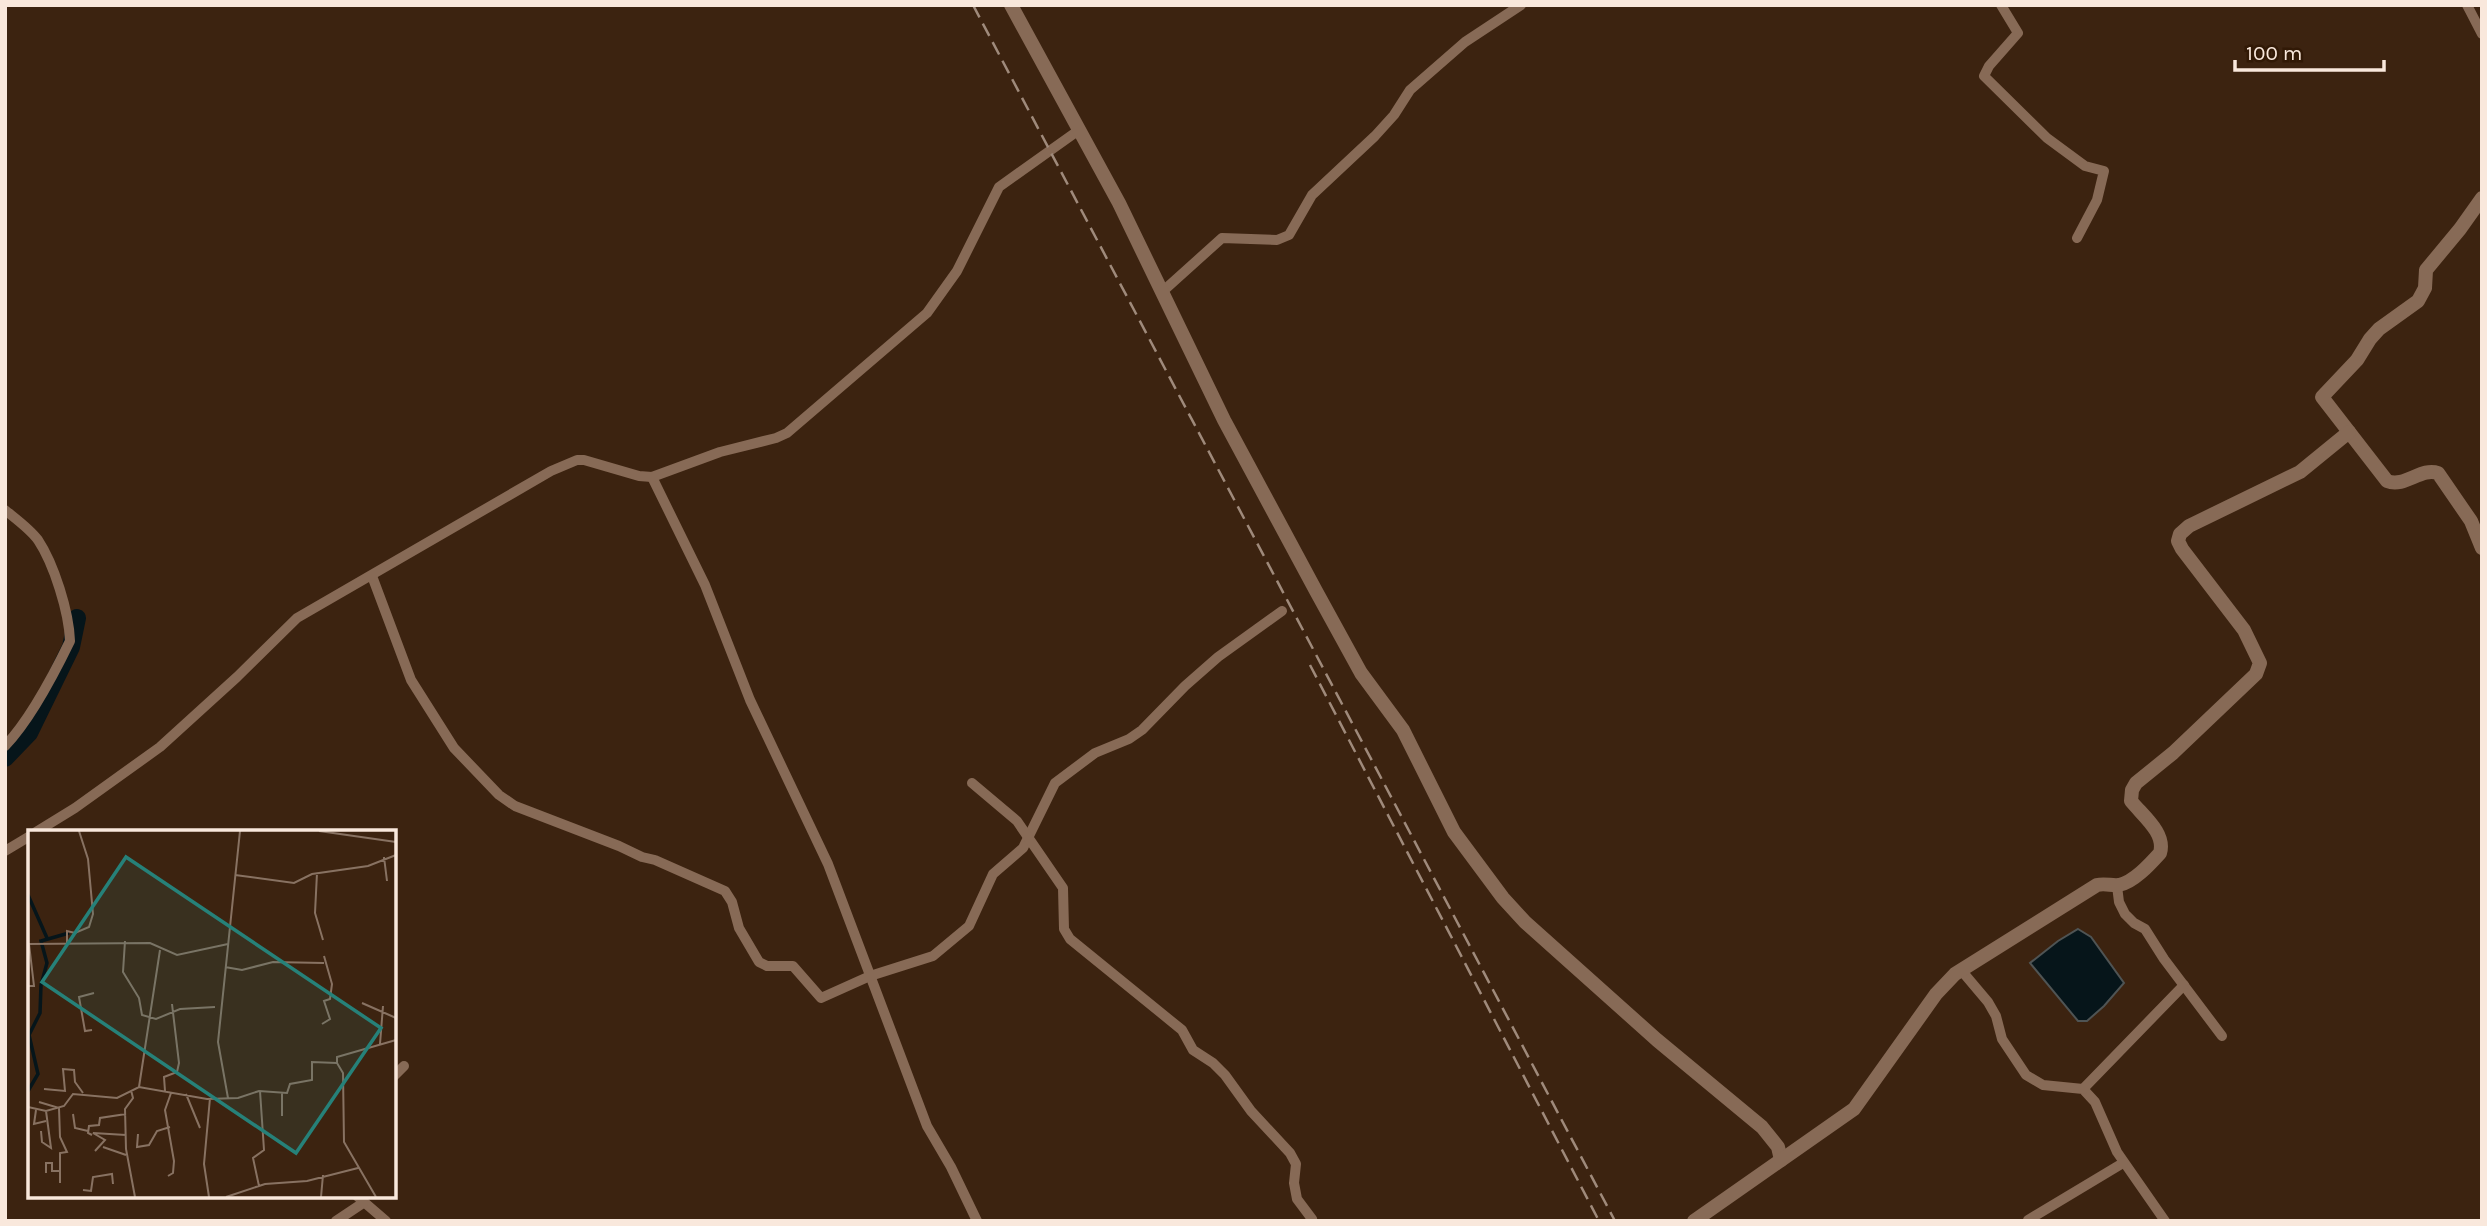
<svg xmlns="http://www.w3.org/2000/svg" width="2487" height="1226" font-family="Karla,sans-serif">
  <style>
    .water { fill: #06151a; stroke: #4f5454; stroke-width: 2 }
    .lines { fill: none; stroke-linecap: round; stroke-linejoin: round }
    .canal { stroke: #06151a; stroke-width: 10 }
    .river { stroke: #06151a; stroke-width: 18 }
    .minor { stroke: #876a56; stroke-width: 10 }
    .tertiary { stroke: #876a56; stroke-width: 14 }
    .rail { stroke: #9f8a7b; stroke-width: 2.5; stroke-dasharray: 14 7; stroke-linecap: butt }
    .inset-river { fill: none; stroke: #06151a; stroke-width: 3.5 }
    .inset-road { fill: none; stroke: #887262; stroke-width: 2 }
    .view { fill: #268179; fill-opacity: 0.15; stroke: #268179; stroke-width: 3.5 }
    .inset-edge { fill: none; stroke: #f9e8dc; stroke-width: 3.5 }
  </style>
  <rect width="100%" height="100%" fill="#3c2310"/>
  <!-- water -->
  <polygon class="water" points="2078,929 2091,937 2124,983 2104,1006 2087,1021 2078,1021 2030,963 2058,941"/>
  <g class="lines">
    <!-- canal -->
    <g class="canal">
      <polyline points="72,645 77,618"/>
      <polyline points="5,758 29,733 54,681"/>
    </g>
    <!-- river -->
    <polyline class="river" points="5,758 29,733 71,647 77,618"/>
    <!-- minor -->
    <g class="minor">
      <polyline points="2001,5 2018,33 1989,66 1984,76 2047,138 2085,166 2104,171 2097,200 2077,238"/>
      <polyline points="2467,5 2482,34"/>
      <polyline points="1162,292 1222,238 1277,240 1289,235 1312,195 1375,136 1394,115 1410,90 1465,42 1521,5"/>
      <polyline points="652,477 705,585 750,700 828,864 927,1126 951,1167 977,1221"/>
      <path d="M5,510c11,9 25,19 33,30 16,24 31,72 32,101 -15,31 -41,80 -65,105"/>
      <polyline points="372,576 411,680 454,748 499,795 515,806 619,846 642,857 655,860 725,891 732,902 739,928 759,962 767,966 793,966 821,998 870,976 933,956 969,926 993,874 1023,848 1055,783 1095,753 1129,739 1142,730 1185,686 1218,657 1282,611"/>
      <polyline points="972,783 1017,821 1063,888 1064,929 1070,939 1182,1030 1193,1050 1213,1063 1225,1075 1251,1111 1290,1153 1296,1164 1294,1183 1297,1199 1312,1219 1310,1221"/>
      <polyline points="36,832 75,808 160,747 237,677 297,618 551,471 577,460 584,460 639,476 652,477 720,452 776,438 787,433 927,313 957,271 999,187 1079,130"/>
      <polyline points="5,851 30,836"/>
      <polyline points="2117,886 2119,902 2125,914 2134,923 2145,929 2164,959 2222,1036"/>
      <polyline points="1961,970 1988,1002 1996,1016 2002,1039 2026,1075 2043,1085 2083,1089 2095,1102 2117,1152 2165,1221"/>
      <polyline points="394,1076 404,1066"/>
      <polyline points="2083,1089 2184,985"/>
      <polyline points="357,1196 386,1221"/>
      <polyline points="2028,1220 2123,1163"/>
      <polyline points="336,1221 363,1203"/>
    </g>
    <!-- tertiary -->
    <g class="tertiary">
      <polyline points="1011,5 1119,203 1224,420 1316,591 1361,673 1403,730 1454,832 1503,898 1525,922 1657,1040 1762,1127 1778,1147 1781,1160"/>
      <path d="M2482,198l-22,31 -34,41 -1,18 -7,13 -39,28 -9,10 -13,21 -35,37 65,84c18,7 34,-14 51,-8l33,48 11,27"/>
      <path d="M1694,1221l160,-112 82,-115 19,-20 142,-89c8,-2 15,1 22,0 15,-3 31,-21 41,-32 6,-20 -17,-37 -29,-52l1,-11 4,-7 37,-30 83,-79 4,-11 -16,-33 -62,-81 -4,-8 2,-7 9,-8 111,-54 49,-40"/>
    </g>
    <!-- rail -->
    <g class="rail">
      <polyline points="973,5 1615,1221"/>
      <polyline points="1310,665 1599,1221"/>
    </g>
  </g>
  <!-- overview -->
  <g transform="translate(28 830)">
    <rect width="368" height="368" fill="#3c2310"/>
    <path class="inset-river" d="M0,65l19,43M13,111l28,-8M0,261l10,-17 -9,-39 11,-22 1,-28 6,-22 -6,-22 28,-8"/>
    <path class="inset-road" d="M291,1l77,11M356,27l3,24M289,43l-2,40 8,27M207,45l59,8 18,-9 56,-8 28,-11M97,111l-2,31 16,26 3,17 14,4 24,-10 35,-2M0,114l122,-1 27,12 51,-11M39,114v-13l8,2 14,-6 4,-13 -5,-55 -9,-28M197,137l17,3 31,-8 51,1M0,156h6l-5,-42M334,173l34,15M294,194l8,-5 -6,-18 6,-2 2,-15 -8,-28M64,200l-7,1 -6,-34 15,-4M352,214l3,-38M309,233l6,10 1,69 32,55M309,233v-6l59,-17M111,257l21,-137M16,259l21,2 -2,-22 11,1 1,12 8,11M103,260l2,8 -8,11 1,40 9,48M137,261l-1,-14 13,-5 2,-9 -7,-59M254,263v23M158,264l14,34M200,268l-10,-56 22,-211M11,272l20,6 1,29 7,15 -7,1v30M0,277l18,4 18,-5 9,-12 44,4 22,-11 68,12 31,-1 21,-7 28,2 3,-9 22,-4v-18l25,1M8,280l-2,14 12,-3M45,284l2,14 13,3M13,301l1,11 9,6 -5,-37M110,304l-1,13 12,-2 8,-14 13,-4M64,305l-4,-2 1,-7 10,-1 1,-7 26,-4M75,317l23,8M67,321l10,-11 -12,-7 33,2M18,343v-10h6v8h7M140,346l5,-3 1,-12 -9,-51 6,-17M231,356l-6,-28 11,-8 -4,-59M55,360l8,1 2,-14 19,-3 1,10M181,367l-5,-33 6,-66M198,367l39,-13 42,-3 51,-13M293,367l2,-22"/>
    <path class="view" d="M98,27l255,171 -85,125 -254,-171z"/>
    <rect width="368" height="368" class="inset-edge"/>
  </g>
  <!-- border -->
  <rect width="2487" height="1226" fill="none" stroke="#f9e8dc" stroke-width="14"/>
  <!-- scale -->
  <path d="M2235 60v10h149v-10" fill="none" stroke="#f9e8dc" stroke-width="3.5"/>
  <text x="2246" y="60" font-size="21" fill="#f9e8dc" stroke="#311906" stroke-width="5" paint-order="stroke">100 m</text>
</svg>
